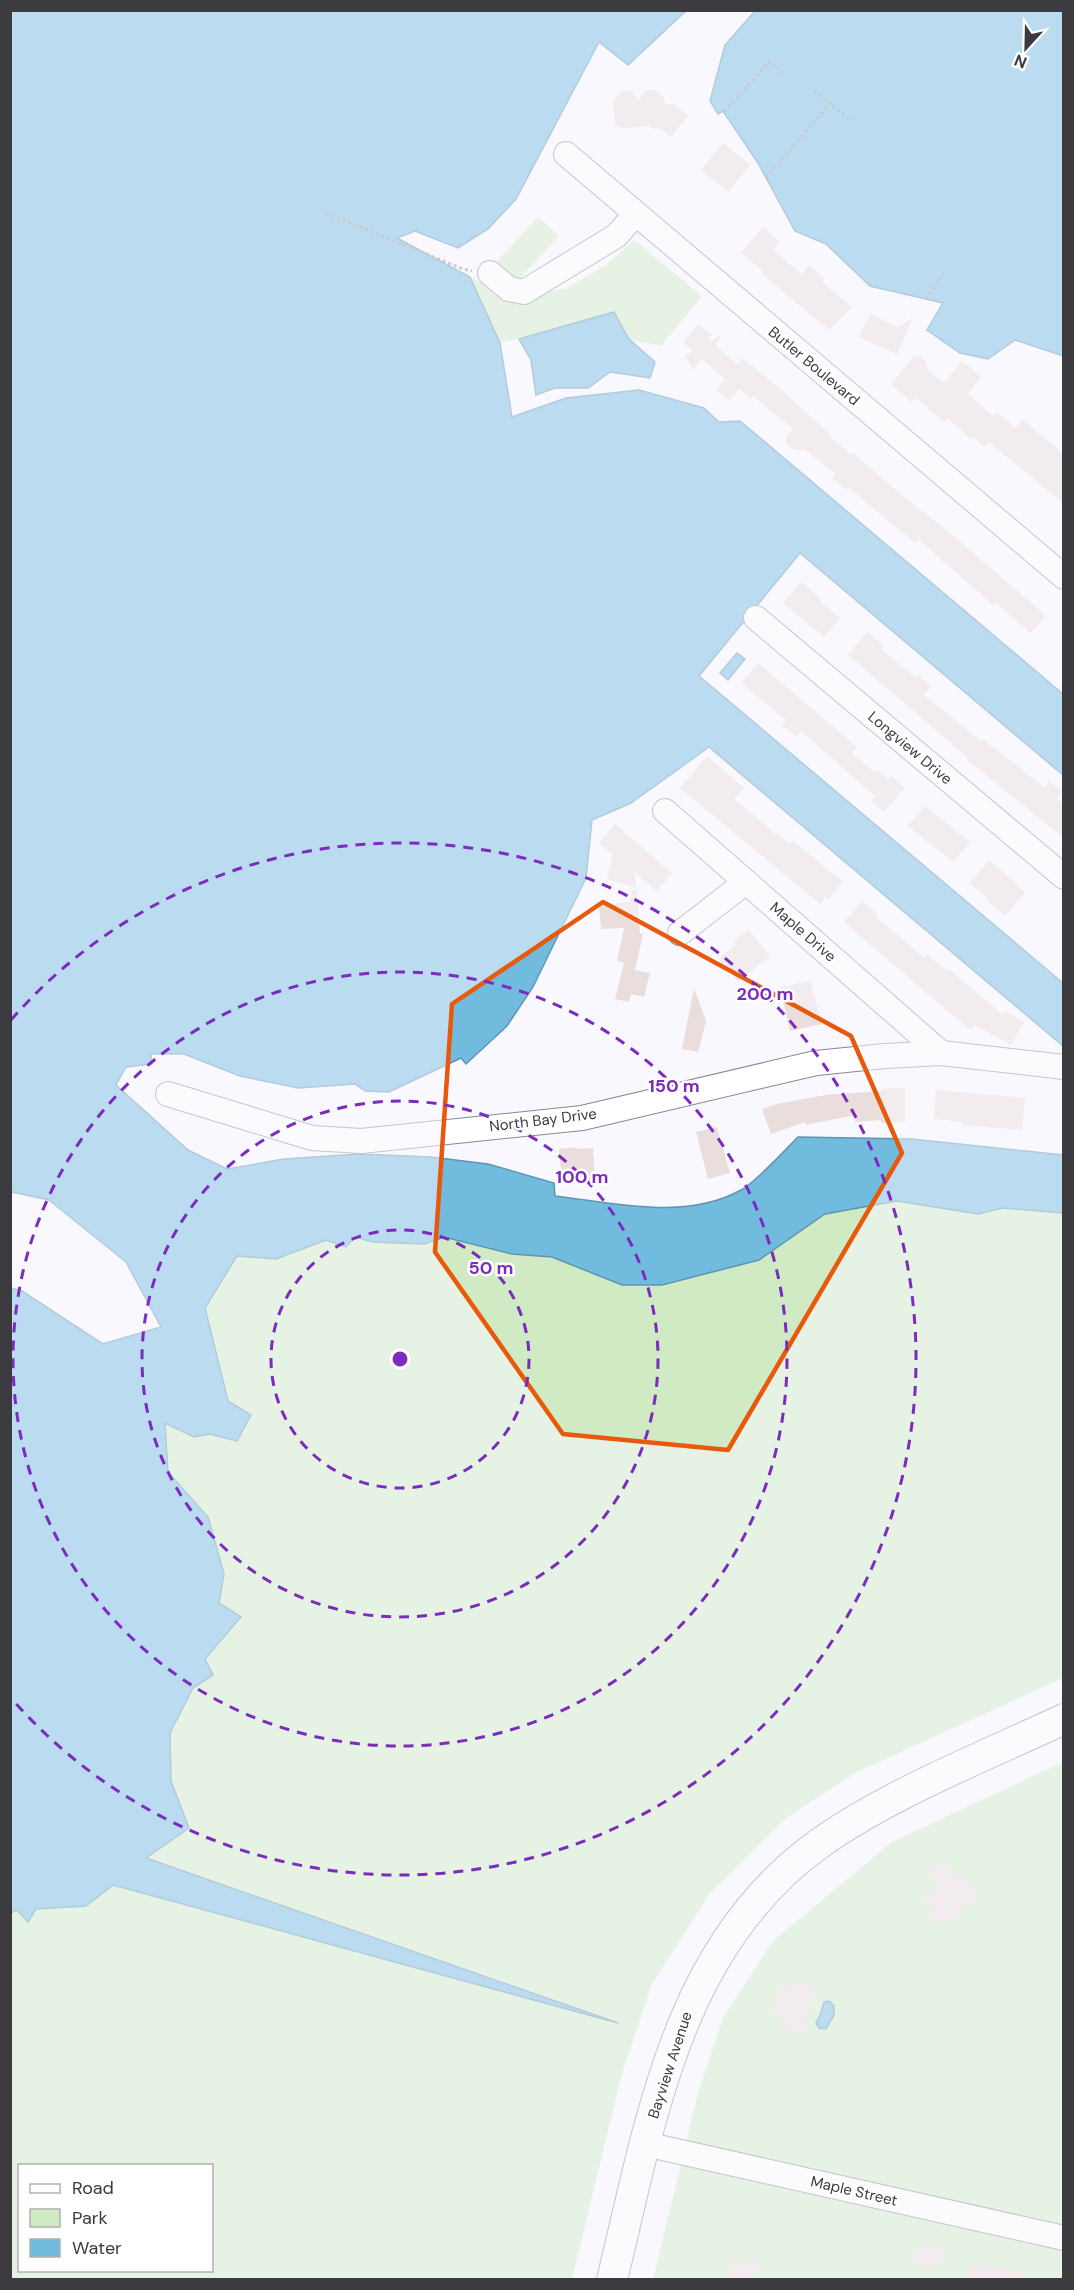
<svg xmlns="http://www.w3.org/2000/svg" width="1074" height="2290" font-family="'DM Sans',sans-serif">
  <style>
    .green { fill: #d0eac3; fill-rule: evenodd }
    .water { fill: #71bbdf; stroke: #6195af; stroke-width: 1.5 }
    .building { fill: #eadedc }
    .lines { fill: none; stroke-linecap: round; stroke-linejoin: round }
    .minor-casing { stroke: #898992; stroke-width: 26 }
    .major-casing { stroke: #898992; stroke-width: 32 }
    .path { stroke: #929297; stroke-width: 3; stroke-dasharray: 3 3; stroke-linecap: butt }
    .minor { stroke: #fff; stroke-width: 24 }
    .major { stroke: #fff; stroke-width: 30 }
    .marked { fill: none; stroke: #e8590c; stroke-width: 4.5; stroke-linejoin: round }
    .ring { fill: none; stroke: #7b2cbf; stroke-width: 3; stroke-dasharray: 10 8 }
    .labels { text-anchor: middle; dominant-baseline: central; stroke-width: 5; stroke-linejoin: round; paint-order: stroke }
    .street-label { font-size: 15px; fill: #3b3b3f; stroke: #fff }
    .centre { fill: #7b2cbf; stroke: #fff; stroke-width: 3 }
    .ring-label { font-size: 18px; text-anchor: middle; font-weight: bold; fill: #7b2cbf; stroke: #fff; stroke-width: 5; stroke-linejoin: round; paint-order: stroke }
  </style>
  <rect width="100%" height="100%" fill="#f8f8fe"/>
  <!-- green -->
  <g class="green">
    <polygon points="538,217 559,236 512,287 491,268"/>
    <polygon points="634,240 702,296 661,346 629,339 614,313 500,343 470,277 510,296 565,289 606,265"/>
    <path d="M897,1201l81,13 25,-6 60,5v465l-208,95 -69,45 -76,75 -58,91 -30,89 -50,206 -561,1v-367l6,-3 69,-4 27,-21 494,134 -461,-161 43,-30 -18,-47 -1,-48 23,-45 20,-13 -8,-16 36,-42 -22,-14 5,-29 -16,-57 -40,-45 -4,-49 30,14 16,-3 27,7 14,-26 -23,-14 -23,-92 32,-53 39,3 50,-19 20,7 9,-10 18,5 51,2 20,-7 68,17 40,3 70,28 137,-25 66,-46zM20,2166h192v104h-192z"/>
    <polygon points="1063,1762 1063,2279 653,2280 698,2093 723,2018 772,1942 892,1842"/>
  </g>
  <!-- water -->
  <g class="water">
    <path d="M11,11h675l-58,54 -29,-23 -83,157 -28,30 -30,19 -43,-17 -18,7 73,39 30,66 12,74 54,-19 73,-8 65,18 15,14 21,-1 323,273v81l-263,-222 -101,123 364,307v63l-354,-299 -78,56 -39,17 -6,58 -53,109 -26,39 -41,38 -5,-6 -72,34 -24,-1 -10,-7 -57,4 -58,-12 -56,-22h-33v10l-25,3 -10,18 72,65 39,19 57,-10 75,-5 72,3 57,7 66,19 1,13c61,7 130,25 186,-6 15,-8 44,-40 57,-53l114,2 151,16v58l-60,-5 -25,6 -81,-13 -72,13 -66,46 -97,25h-40l-70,-28 -40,-3 -68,-17 -20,7 -51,-2 -18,-5 -9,10 -20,-7 -50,19 -39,-3 -32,52 23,93 23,14 -14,26 -27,-7 -16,3 -29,-14 3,49 40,45 16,57 -5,29 22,14 -36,42 8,16 -20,13 -23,45 1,48 18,47 -43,30 472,165 -505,-138 -27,21 -50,3 -8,13 -11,-12 -6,3v-625l11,3 81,53 58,-17 -35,-65 -77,-62 -38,-8z"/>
    <polygon points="755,11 1063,11 1063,356 1015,340 988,359 960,353 927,330 943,303 870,286 826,244 795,231 758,163 723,111 718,114 710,101 725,45"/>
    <polygon points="614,312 629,339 655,362 650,378 610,372 588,388 555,388 536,395 531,360 519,339"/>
    <polygon points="737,653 745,659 728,680 720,673"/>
    <polygon points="829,2001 834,2006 834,2015 826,2029 819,2028 816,2023 821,2013 824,2002"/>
  </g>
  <!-- building -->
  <g class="building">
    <polygon points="646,90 655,90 664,97 665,104 673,104 688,116 671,137 659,128 652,129 649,126 621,128 615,124 613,101 622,91 630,91 639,100"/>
    <polygon points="723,143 750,165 728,192 701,170"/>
    <polygon points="763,227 780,242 773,250 802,274 809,265 825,279 822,282 852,307 829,330 762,274 764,272 741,253"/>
    <polygon points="870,314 897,327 913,318 897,354 859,337"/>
    <polygon points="698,324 712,335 708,339 711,341 720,336 721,337 715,345 737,364 742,358 778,387 831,435 830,437 852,455 853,453 910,502 948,531 1046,616 1031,633 996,603 994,606 918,539 915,543 849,488 847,490 832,478 835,474 806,450 794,450 786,444 786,438 793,429 753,396 751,399 739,389 729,401 716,390 725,379 702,359 693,370 685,356 693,351 683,342"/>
    <polygon points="920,356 926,362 928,370 944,383 962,361 981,377 968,394 993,416 997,412 1015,428 1022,419 1064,454 1064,504 989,442 984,447 974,438 972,440 947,418 944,422 916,398 912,402 891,384 913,357"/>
    <polygon points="801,582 821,599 819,601 840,618 824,637 783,603"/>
    <polygon points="867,632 884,646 881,649 916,678 917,675 931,686 924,695 981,741 983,739 1044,787 1049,781 1062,791 1057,798 1064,804 1064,838 966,759 968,758 848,655"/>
    <polygon points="758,663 857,747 851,753 875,772 877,770 888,780 891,776 905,788 884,812 871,801 875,796 801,731 796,737 782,725 786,720 741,683"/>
    <polygon points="707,756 744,788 734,799 776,834 777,833 790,844 793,841 843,882 828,900 825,897 820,904 680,788"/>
    <polygon points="925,806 970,842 953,862 908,826"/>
    <polygon points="615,824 672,873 657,891 635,873 636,888 607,879 613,854 599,843"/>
    <polygon points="989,860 1025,892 1005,916 986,900 988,898 970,883"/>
    <polygon points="633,889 637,890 640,934 643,934 635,970 650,973 644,997 631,994 629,1002 615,999 624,963 617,961 624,928 601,929 599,905 630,902"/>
    <polygon points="862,901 878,915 876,917 924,958 927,954 947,971 949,969 1003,1015 1005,1011 1024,1022 1011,1045 975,1025 970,1030 844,922"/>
    <polygon points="748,929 770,956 738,981 718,959 736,944 734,941"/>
    <polygon points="810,981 822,1024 790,1031 780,987"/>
    <polygon points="694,988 706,1021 698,1052 682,1049"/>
    <polygon points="905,1088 905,1122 881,1123 881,1120 855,1122 855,1115 805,1125 805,1122 771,1134 762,1109 777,1104 825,1095 881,1091 881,1089"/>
    <polygon points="936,1090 1025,1098 1022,1130 962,1125 963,1122 934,1119"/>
    <polygon points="717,1127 730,1173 708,1179 696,1132"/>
    <polygon points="577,1147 577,1149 593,1148 595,1181 562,1183 559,1149"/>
    <polygon points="946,1861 955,1878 965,1874 978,1901 955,1912 957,1917 938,1926 923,1896 937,1889 928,1870"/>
    <polygon points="791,1981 815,1987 804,2033 780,2027 782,2018 772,2016 779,1985 789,1987"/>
    <polygon points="918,2245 945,2248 940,2269 933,2268 933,2270 914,2266"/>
    <polygon points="746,2256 760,2262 753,2280 725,2280 733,2261 743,2264"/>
    <polygon points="985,2264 1027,2273 1027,2280 966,2280 970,2265 984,2268"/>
  </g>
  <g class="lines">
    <!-- minor casing -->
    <g class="minor-casing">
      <g id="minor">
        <polyline points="566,154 1064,577"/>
        <polyline points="490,273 509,289 524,292 616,236 635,215"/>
        <polyline points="756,618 1064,877"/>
        <polyline points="665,811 941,1053"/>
        <polyline points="680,933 746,882"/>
        <polyline points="168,1094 312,1138 361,1141 582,1118 816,1063 885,1056 941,1053 1064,1067"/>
        <polyline points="645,2144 1064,2238"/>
      </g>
    </g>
    <!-- major casing -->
    <g class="major-casing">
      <path id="major" d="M612,2280c39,-160 65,-335 208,-437 71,-50 165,-87 244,-124"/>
    </g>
    <!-- path -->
    <g class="path">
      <polyline points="814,91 849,119"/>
      <polyline points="724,112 770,61 783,73"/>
      <polyline points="766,178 830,103"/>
      <polyline points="326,213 463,269 472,271"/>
      <polyline points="926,299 944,273"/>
    </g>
    <!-- minor -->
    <use href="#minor" class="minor"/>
    <!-- major -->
    <use href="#major" class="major"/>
  </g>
  <!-- marked area -->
  <path d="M0 0H1074V2290H0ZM603,902l248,134 51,117 -174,297 -165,-16 -128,-182 17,-248z" fill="#f8f8fe" fill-opacity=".55" fill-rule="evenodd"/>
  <path class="marked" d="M603,902l248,134 51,117 -174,297 -165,-16 -128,-182 17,-248z"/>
  <!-- distance rings -->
  <g class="ring">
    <circle cx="400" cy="1359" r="129"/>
    <circle cx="400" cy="1359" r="258"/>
    <circle cx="400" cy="1359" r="387"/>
    <path d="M11 1020A516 516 0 1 1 11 1698"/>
  </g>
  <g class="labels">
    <!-- street labels -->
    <g class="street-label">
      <text transform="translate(814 366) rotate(40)">Butler Boulevard</text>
      <text transform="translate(910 748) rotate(40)">Longview Drive</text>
      <text transform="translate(803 932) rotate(41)">Maple Drive</text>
      <text transform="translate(543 1120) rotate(-7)">North Bay Drive</text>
      <text transform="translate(670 2065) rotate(-72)">Bayview Avenue</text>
      <text transform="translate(854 2191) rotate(13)">Maple Street</text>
    </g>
  </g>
  <circle cx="400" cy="1359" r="9" class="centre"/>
  <g class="ring-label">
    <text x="765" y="1000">200 m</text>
    <text x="674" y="1092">150 m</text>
    <text x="582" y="1183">100 m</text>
    <text x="491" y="1274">50 m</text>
  </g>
  <!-- border -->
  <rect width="1074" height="2290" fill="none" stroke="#3b3b3f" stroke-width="24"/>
  <!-- legend -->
  <rect x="18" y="2164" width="195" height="108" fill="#ffffff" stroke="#b1b1b2" stroke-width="1.5"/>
  <rect x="30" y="2184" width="30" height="9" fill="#ffffff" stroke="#b1b1b2" stroke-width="1.5"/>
  <text x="72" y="2194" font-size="18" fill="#3b3b3f">Road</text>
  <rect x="30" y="2209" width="30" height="18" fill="#d0eac3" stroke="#b1b1b2" stroke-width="1.5"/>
  <text x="72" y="2224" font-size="18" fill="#3b3b3f">Park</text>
  <rect x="30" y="2239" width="30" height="18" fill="#71bbdf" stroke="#b1b1b2" stroke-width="1.5"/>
  <text x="72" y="2254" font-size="18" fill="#3b3b3f">Water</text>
  <!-- north arrow -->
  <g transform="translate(1026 48) rotate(202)" stroke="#ffffff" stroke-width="4.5" paint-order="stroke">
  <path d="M0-4.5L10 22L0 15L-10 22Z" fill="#3b3b3f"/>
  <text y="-9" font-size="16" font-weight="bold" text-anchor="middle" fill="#3b3b3f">N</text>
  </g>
</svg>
